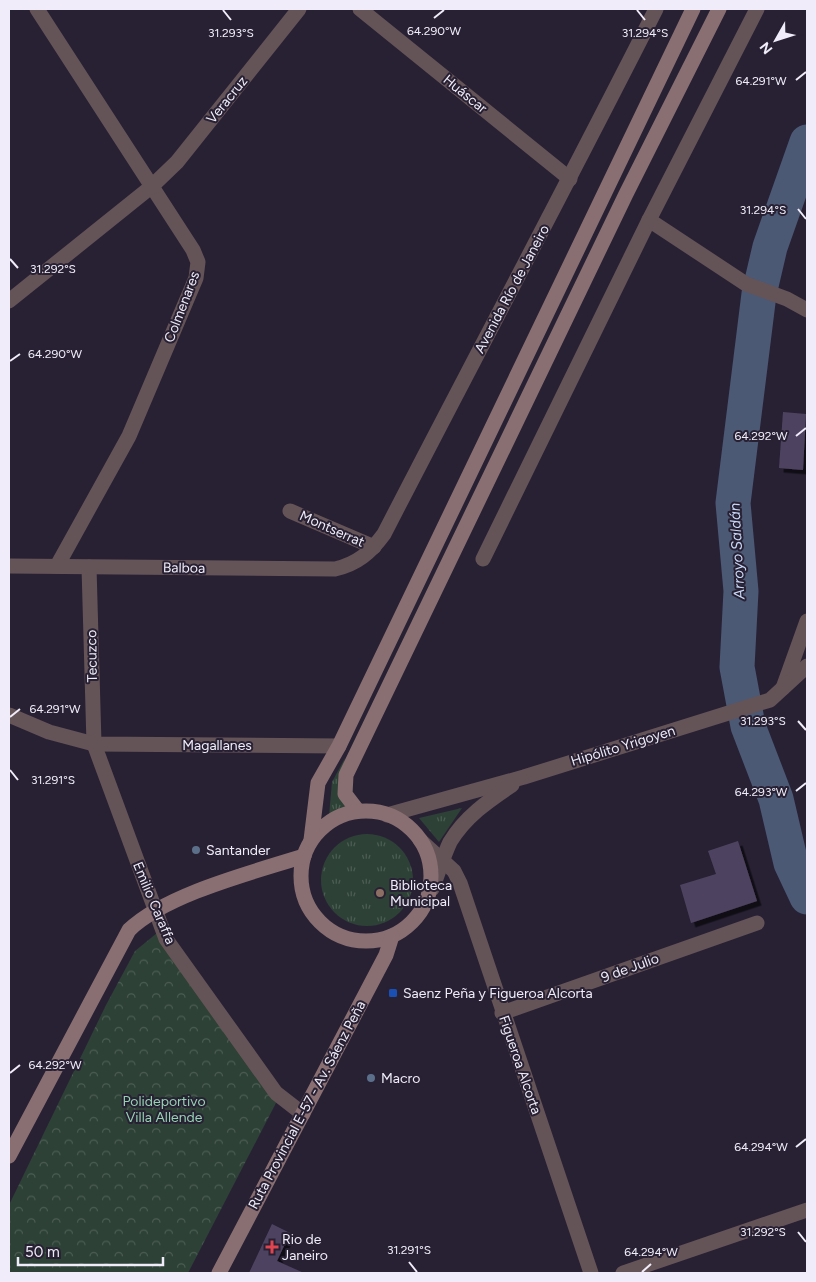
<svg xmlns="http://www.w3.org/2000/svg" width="816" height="1282" font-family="Figtree,sans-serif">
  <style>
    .grass { fill: url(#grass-tufts) }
    .park { fill: url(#park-crowns) }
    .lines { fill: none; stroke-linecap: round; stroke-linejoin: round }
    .river { stroke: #4b5975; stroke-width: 35 }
    .building { fill: #4e4360; filter: url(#shadow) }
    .minor { stroke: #655457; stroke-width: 15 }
    .tertiary { stroke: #655457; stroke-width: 15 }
    .secondary { stroke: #896f72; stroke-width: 15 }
    .ticks { fill: none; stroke: #f0ecf9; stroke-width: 2 }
    .service-dot { fill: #5c6f8a; stroke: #282134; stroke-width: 2 }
    .education-dot { fill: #8d6e63; stroke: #282134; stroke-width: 2 }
    .transit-dot { fill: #1a4fb4; stroke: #282134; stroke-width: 2 }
    .health-dot { fill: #e0444e; stroke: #282134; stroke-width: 2 }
    .labels { text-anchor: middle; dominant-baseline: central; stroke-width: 4; stroke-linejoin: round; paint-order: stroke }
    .street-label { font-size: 14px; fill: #f0ecf9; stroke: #282134 }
    .poi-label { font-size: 14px; fill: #f0ecf9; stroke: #282134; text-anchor: start }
    .park-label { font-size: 14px; fill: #95d3b2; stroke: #282134 }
    .water-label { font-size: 15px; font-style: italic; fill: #c9d9f9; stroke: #282134 }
    .ticks-label { font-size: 12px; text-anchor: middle; fill: #f0ecf9; stroke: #282134; stroke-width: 4; stroke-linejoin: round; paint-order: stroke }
  </style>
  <defs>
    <pattern id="grass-tufts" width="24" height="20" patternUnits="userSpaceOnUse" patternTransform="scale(1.25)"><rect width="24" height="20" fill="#2d4136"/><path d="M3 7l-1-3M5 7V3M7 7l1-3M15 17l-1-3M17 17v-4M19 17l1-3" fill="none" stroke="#4c5d54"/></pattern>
    <pattern id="park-crowns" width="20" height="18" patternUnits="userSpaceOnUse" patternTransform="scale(1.25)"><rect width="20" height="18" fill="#2d4136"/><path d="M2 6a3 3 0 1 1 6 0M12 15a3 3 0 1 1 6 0" fill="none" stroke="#4c5d54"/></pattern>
    <filter id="shadow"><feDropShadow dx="4.5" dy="4.5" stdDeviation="0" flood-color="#0009"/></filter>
  </defs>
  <rect width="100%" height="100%" fill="#282134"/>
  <!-- grass -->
  <g class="grass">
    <polygon points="345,758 341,776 351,808 338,810 329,816 332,782"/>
    <polygon points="462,808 439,842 419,818"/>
    <circle cx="367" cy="880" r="46"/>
  </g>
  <!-- park -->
  <polygon class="park" points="157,933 277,1101 188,1273 9,1273 9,1205 106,1005 135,951"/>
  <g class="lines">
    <!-- river -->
    <polyline class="river" points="807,142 770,247 759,294 733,503 741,591 737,667 748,726 776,799 791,863 807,897"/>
  </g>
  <!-- building -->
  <g class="building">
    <polygon points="783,412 806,414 803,470 779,468"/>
    <polygon points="738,841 757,901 691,923 680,885 716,874 708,851"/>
    <polygon points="272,1224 290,1233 277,1261 304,1273 249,1273"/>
  </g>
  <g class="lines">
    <!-- minor -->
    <g class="minor">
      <polyline points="37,9 193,250 198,262 196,278 129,436 57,566"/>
      <polyline points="360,9 570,179"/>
      <polyline points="649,220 746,284 787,299 807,310"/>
      <polyline points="9,301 151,187 177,162 299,9"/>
      <polyline points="290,511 374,547"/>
      <polyline points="483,559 649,220 757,9"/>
      <path d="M9,566l326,3c22,-5 35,-16 49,-35 90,-175 183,-349 272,-525"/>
      <polyline points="89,567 94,744 166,939 276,1093 303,1114"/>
      <polyline points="9,715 49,732 94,744 339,746"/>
      <polyline points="420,840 454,871 460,883 591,1273"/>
      <polyline points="502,1013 757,923"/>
      <polyline points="623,1273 807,1210"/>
    </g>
    <!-- tertiary -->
    <g class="tertiary">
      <polyline points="783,688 807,621"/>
      <polyline points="387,815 524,777 770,700 807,666"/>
      <path d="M432,889c6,-15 11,-32 18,-47 15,-25 38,-41 62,-57"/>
    </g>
    <!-- secondary -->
    <g class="secondary">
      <polyline points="358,811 345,794 346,775 626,194 719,9"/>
      <circle cx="366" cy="876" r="65"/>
      <polyline points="311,840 318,783 339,746 693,9"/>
      <path d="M9,1156l120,-226c37,-36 125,-58 175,-74"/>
      <polyline points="219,1273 386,955 392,936"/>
    </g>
  </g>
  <!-- ticks -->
  <path class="ticks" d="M223,10l8,10M637,10l8,10M434,18l10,-8M796,80l10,-8M798,209l8,10M10,259l8,9M10,361l10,-7M796,436l10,-8M10,717l10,-8M798,721l8,9M10,770l8,10M796,791l10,-8M10,1073l10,-8M796,1147l10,-8M798,1232l8,10M409,1262l8,10M642,1272l9,-8"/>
  <!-- markers -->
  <g class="service-dot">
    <circle cx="196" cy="850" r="5"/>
    <circle cx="371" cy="1078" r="5"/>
  </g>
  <circle class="education-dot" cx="380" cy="893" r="5"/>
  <rect class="transit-dot" x="388" y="988" width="10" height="10" rx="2.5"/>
  <path class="health-dot" d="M269.5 1239.5h5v5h5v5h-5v5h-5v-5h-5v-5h5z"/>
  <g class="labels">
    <!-- street labels -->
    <g class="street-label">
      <text transform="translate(465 94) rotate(39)">Huáscar</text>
      <text transform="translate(227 100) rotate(-51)">Veracruz</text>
      <text transform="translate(512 289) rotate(-62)">Avenida Río de Janeiro</text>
      <text transform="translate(182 307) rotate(-69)">Colmenares</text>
      <text transform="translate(332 529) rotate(24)">Montserrat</text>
      <text transform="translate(184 568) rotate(1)">Balboa</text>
      <text transform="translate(92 656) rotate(-91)">Tecuzco</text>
      <text x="217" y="745">Magallanes</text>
      <text transform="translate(623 746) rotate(-17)">Hipólito Yrigoyen</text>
      <text transform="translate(154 903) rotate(67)">Emilio Caraffa</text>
      <text transform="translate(630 968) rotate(-20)">9 de Julio</text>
      <text transform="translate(520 1065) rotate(71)">Figueroa Alcorta</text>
      <text transform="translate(307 1105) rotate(-62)">Ruta Provincial E-57 - Av. Sáenz Peña</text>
    </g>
    <!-- poi labels -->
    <g class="poi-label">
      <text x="206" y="850">Santander</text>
      <text x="390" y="885">Biblioteca<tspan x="390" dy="16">Municipal</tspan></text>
      <text x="403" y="993">Saenz Peña y Figueroa Alcorta</text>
      <text x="381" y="1078">Macro</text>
      <text x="282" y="1239">Rio de<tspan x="282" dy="16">Janeiro</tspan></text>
    </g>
    <!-- park labels -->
    <g class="park-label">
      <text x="164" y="1101">Polideportivo<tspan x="164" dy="16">Villa Allende</tspan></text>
    </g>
    <!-- water labels -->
    <g class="water-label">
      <text transform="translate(737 551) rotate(-93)">Arroyo Saldán</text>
    </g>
  </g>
  <g class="ticks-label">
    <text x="434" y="35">64.290°W</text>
    <text x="645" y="37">31.294°S</text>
    <text x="231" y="37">31.293°S</text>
    <text x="761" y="85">64.291°W</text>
    <text x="763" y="214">31.294°S</text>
    <text x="53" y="273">31.292°S</text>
    <text x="55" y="358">64.290°W</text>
    <text x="761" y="440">64.292°W</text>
    <text x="55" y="713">64.291°W</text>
    <text x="763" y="725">31.293°S</text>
    <text x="53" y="784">31.291°S</text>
    <text x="761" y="796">64.293°W</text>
    <text x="55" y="1069">64.292°W</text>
    <text x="761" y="1151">64.294°W</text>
    <text x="763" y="1236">31.292°S</text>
    <text x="409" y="1254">31.291°S</text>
    <text x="651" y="1256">64.294°W</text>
  </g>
  <!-- border -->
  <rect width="816" height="1282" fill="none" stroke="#f0ecf9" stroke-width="20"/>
  <!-- north arrow -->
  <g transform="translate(776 40) rotate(231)" stroke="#282134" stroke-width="4" paint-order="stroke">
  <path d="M0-4L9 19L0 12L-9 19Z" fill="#f0ecf9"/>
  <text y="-8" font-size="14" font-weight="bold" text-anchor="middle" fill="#f0ecf9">N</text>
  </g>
  <!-- scale -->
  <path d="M18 1257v8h145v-8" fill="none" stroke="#f0ecf9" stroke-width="2.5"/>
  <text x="25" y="1257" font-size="15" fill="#f0ecf9" stroke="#282134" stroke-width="4" paint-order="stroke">50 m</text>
</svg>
